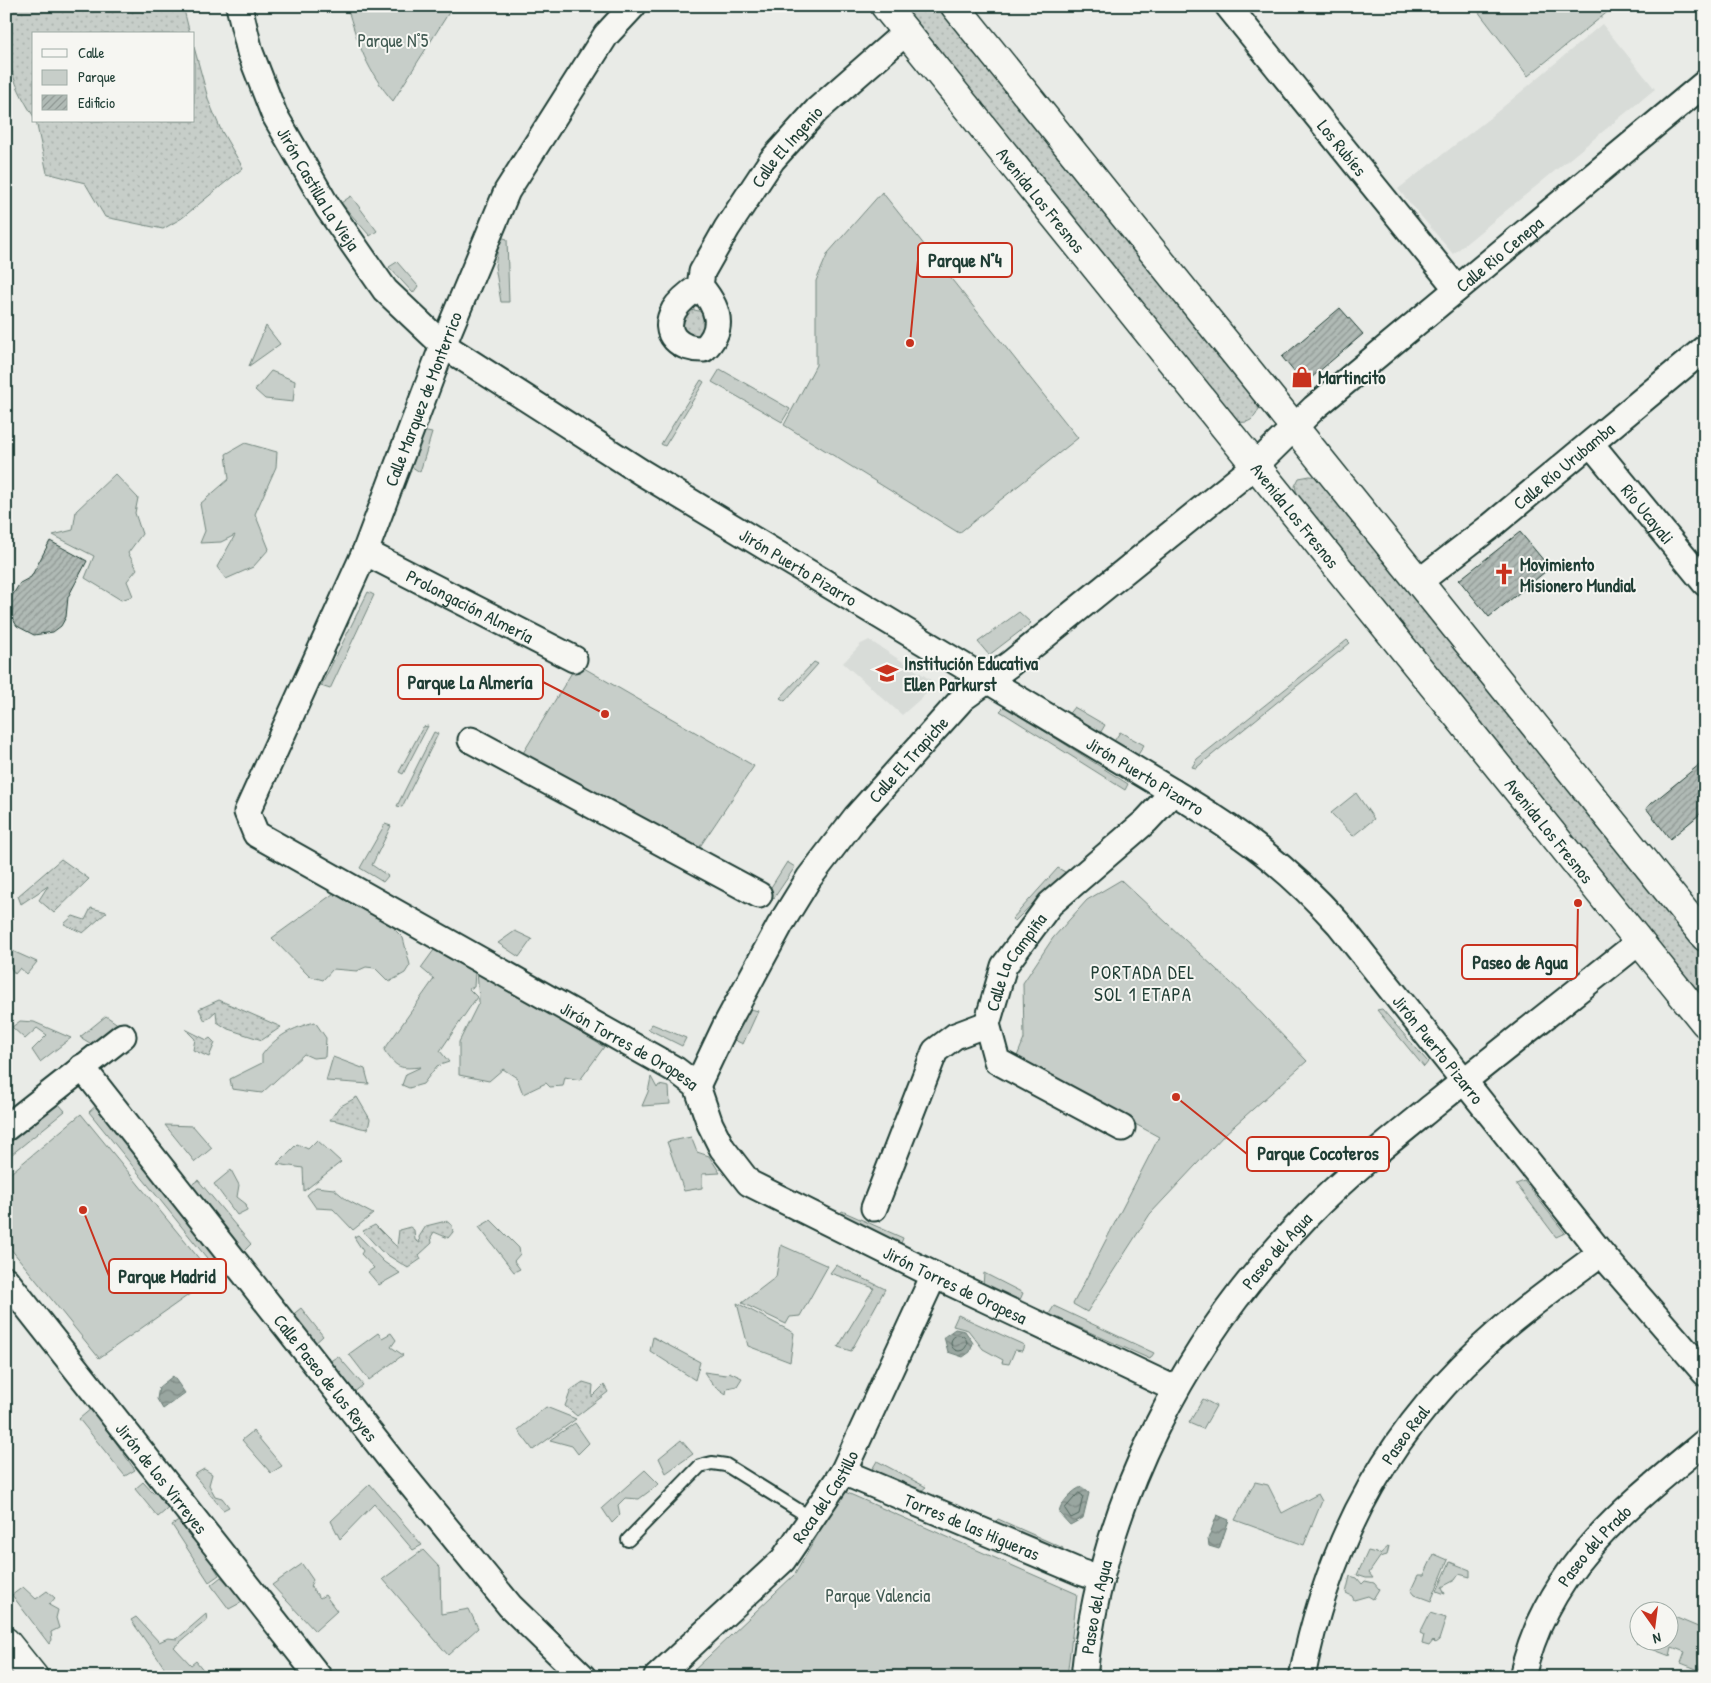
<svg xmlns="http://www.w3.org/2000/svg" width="1711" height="1683" font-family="'Patrick Hand',sans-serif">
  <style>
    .built { fill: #d8dcd8 }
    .grass { fill: url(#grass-dots); stroke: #73867e }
    .green { fill: #c7cec9; stroke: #73867e }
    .water { fill: url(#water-waves); stroke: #687c75 }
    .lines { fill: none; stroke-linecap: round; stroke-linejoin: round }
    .shore { stroke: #50675f; stroke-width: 1 }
    .building { fill: url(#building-hatch); stroke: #1f3d34 }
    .lane-casing { stroke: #1f3d34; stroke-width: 16 }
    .street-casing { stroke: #1f3d34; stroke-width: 29 }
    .secondary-casing { stroke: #1f3d34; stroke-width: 31 }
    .lane { stroke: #f6f6f2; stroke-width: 12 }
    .street { stroke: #f6f6f2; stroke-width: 25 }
    .secondary { stroke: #f6f6f2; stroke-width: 28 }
    .labels { text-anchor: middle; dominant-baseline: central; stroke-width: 4; stroke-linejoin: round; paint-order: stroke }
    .park-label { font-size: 18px; fill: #415a52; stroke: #f6f6f2 }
    .street-label { font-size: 18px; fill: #1f3d34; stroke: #f6f6f2 }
    .poi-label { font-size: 18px; font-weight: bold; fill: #1f3d34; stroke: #f6f6f2; text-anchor: start }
    .neighbourhood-label { font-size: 19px; letter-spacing: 1px; fill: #1f3d34; stroke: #f6f6f2 }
    .leader { fill: none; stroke: #c8321e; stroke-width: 2 }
    .callout-dot { fill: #c8321e; stroke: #f6f6f2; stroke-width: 2 }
    .callout { fill: #f6f6f2; stroke: #c8321e; stroke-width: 2 }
    .callout-label { font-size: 19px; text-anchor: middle; font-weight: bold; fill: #1f3d34 }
  </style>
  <defs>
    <pattern id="grass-dots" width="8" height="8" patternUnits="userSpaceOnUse" patternTransform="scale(1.25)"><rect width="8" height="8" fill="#c7cec9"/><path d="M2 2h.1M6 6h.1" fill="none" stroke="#aab2ad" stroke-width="1.8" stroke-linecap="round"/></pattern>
    <pattern id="water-waves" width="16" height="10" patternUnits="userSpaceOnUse" patternTransform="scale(1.25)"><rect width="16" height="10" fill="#99a6a0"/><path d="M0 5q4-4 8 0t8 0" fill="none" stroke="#7c8883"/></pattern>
    <pattern id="building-hatch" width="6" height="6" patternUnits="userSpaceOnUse" patternTransform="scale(1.25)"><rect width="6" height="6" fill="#b0bab5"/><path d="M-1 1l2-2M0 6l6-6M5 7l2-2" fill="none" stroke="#8f9894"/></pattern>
  </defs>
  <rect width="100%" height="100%" fill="#e9ebe7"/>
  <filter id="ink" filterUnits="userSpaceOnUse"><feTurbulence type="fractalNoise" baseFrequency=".02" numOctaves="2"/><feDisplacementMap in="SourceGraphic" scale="10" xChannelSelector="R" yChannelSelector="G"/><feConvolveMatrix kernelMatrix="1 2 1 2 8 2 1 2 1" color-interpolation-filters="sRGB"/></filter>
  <g filter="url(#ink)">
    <!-- built -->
    <g class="built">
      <polygon points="1602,24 1655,89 1453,254 1398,189 1491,117"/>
      <polygon points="869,640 934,682 934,687 902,715 843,663 861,644"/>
    </g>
    <!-- grass -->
    <g class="grass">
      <path d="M9,6h174l7,28h-156v83c-24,-37 -32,-67 -25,-111z"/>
      <path d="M901,6h36l315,391 7,11c-4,11 -10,16 -22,14z"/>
      <polygon points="194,47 209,102 221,130 243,168 182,218 163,229 105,217 85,183 47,173 36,121 194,121"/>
      <polygon points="694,310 699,311 708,317 705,337 683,336 681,319 684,314"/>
      <polygon points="1310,476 1318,477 1329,489 1705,957 1705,1005 1297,494 1295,486 1299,478"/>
      <polygon points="61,859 89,879 54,913 39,900 48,886 21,904 18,896"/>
      <polygon points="91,908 107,912 83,933 64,924 73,916 85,920"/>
      <polygon points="219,1000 281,1027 262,1040 228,1029 217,1022 216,1011 205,1021 199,1009"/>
      <polygon points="185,1029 207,1040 210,1038 215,1043 209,1057 193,1050 195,1039"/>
      <path d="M357,1097l13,22 -2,10c-13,-1 -24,-8 -38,-9l9,-13z"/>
      <polygon points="446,1221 452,1225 453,1232 448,1238 434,1232 431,1237 432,1243 419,1255 421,1259 408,1268 381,1251 363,1231 375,1225 397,1247 399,1230 410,1227 414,1230 415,1240 420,1243 419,1237 426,1226"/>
      <polygon points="583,1382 593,1385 592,1397 604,1385 608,1392 577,1416 565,1406 571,1390"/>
    </g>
    <!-- green -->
    <g class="green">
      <path d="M347,6h106l-60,95c-25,-28 -36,-59 -46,-95z"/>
      <polygon points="1474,6 1615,6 1528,76"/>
      <polygon points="882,192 1078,438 959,533 784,425 816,365 816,281 828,253"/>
      <polygon points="351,196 377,231 370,236 341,203"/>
      <polygon points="500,237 507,239 509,302 501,302 495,266"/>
      <polygon points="397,262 418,286 413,293 389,267"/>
      <polygon points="266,326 280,344 249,366"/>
      <polygon points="720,369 790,409 782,422 712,382"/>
      <polygon points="271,371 295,381 293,402 265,399 255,390"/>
      <polygon points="701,380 704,382 665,446 661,444"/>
      <polygon points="422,431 432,433 420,472 409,465"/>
      <polygon points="245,443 277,452 276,467 255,514 269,549 253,567 226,579 217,567 235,535 221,542 200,543 205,531 200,504 229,479 226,454"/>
      <polygon points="115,474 138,498 135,513 142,534 128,553 137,569 127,581 133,596 121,600 85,578 94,556 53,535 73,530 76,511"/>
      <polygon points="368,592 374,595 330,689 321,686"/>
      <polygon points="1019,612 1031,623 989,655 978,642"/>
      <polygon points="1347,640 1350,643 1196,768 1192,767 1197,759"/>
      <polygon points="814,662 818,664 785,701 780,698"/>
      <polygon points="577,664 754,766 695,854 517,763"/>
      <polygon points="1005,706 1128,784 1125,790 1000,711"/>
      <polygon points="1074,707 1105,725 1099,735 1067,716"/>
      <polygon points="428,726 403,774 399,772 423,727"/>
      <polygon points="434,732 438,734 402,807 397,806"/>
      <polygon points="1120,732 1144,745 1136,758 1113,743"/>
      <polygon points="1356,793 1374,819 1353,836 1331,813"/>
      <polygon points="385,824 391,826 372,865 388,876 383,882 360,868"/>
      <polygon points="787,862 795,867 774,898 768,892"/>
      <polygon points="1058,868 1065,872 1015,921 1012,919"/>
      <polygon points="1121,880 1246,997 1307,1061 1226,1133 1150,1214 1087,1312 1073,1304 1159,1137 1016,1059 1024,1039 1023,983 1053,938 1087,900"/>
      <polygon points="337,891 393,922 395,930 403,938 410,965 405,973 389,982 375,968 366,967 357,971 333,969 323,980 309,976 272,938"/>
      <polygon points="515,931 532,939 519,957 498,943"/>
      <polygon points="8,949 37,962 27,974 20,968 15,974 6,961"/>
      <path d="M434,950l41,22 -1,15 -5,2 8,8 -37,54 9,11 -12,4 -14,18 -14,4 -7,-3 4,-11 15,-7c-21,2 -24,2 -37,-17l50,-71 -13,-11z"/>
      <polygon points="477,969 604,1047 580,1080 565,1077 563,1086 550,1087 546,1083 523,1094 517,1078 503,1069 489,1081 459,1075 459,1042 479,1002"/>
      <polygon points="744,1007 758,1011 743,1044 730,1038"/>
      <polygon points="1382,1009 1428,1062 1424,1067 1377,1010"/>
      <polygon points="106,1016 122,1027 98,1048 80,1037"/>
      <polygon points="20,1021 34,1022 71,1038 40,1062 32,1050 47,1035 37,1028 25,1039 12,1027"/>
      <path d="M315,1022l11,16 -1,19 -12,1 -9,-4 -42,39 -30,-4 -2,-10 32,-16v-8c14,-19 30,-27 53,-33z"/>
      <polygon points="652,1024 686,1038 682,1046 648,1029"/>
      <polygon points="333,1057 365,1069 369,1084 326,1081"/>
      <polygon points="651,1077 657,1088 659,1085 669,1087 670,1104 642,1106 648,1092"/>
      <polygon points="57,1102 65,1111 6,1159 6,1143"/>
      <polygon points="100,1102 229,1264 219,1273 89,1112"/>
      <polygon points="81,1114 214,1277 99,1358 6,1243 6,1177"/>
      <polygon points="165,1125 193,1126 212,1148 195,1162"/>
      <polygon points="691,1137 697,1152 709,1156 720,1173 702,1174 702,1188 684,1191 667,1142"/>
      <polygon points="317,1140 341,1162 304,1191 303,1168 277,1164 297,1144 308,1149"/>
      <polygon points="231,1170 239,1185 237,1197 246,1204 247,1210 237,1215 214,1184"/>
      <polygon points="198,1180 251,1244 243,1252 187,1188"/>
      <polygon points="1524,1181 1565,1233 1556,1237 1516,1184"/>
      <polygon points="316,1187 334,1189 347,1200 373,1214 353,1230 333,1209 316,1208 307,1195"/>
      <polygon points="842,1211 903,1238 900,1246 838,1219"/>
      <polygon points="491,1220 519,1248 520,1254 514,1261 520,1269 514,1272 479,1227"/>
      <polygon points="358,1235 384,1262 400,1273 379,1285 368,1272 374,1268 361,1254 363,1251 354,1237"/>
      <polygon points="781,1245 828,1266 800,1316 790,1317 786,1324 742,1303 776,1277"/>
      <polygon points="836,1265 885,1289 851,1351 838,1347 874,1288 830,1273"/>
      <polygon points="984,1273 1023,1293 1019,1302 983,1286"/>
      <polygon points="737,1303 794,1333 790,1362 748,1346"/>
      <polygon points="1054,1306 1154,1353 1150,1359 1049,1314"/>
      <polygon points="301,1308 323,1336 313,1345 290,1317"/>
      <polygon points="958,1315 1024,1345 1022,1351 1015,1350 1009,1364 1002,1363 1003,1360 983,1349 968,1330 953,1326"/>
      <polygon points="378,1333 382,1338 391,1333 396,1340 391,1347 403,1355 369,1380 349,1354"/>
      <polygon points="653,1337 700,1362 695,1380 650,1351"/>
      <polygon points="338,1356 363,1385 353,1393 326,1364"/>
      <polygon points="704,1372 726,1375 729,1372 742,1378 737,1386 727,1388 726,1394 712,1384"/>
      <polygon points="1203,1399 1216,1406 1203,1429 1189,1423"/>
      <polygon points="546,1407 576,1419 533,1450 518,1430"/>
      <polygon points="92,1408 135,1470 125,1476 79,1419"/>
      <polygon points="575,1423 589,1443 578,1454 572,1446 550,1440"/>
      <polygon points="253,1431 282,1466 271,1473 242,1440"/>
      <polygon points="681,1440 693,1454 666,1473 659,1458"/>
      <polygon points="877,1461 926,1487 920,1492 871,1471"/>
      <polygon points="204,1469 212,1474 209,1485 215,1496 222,1498 229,1507 223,1510 194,1475"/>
      <polygon points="645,1470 659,1484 639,1499 625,1498 618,1505 620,1515 612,1523 602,1508"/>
      <polygon points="143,1482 153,1493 161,1491 172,1505 158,1517 135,1489"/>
      <polygon points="1255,1482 1268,1485 1282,1513 1318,1494 1322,1501 1304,1545 1235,1520"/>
      <polygon points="370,1484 422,1545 413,1550 374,1504 340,1539 331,1521"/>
      <polygon points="843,1491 1077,1594 1067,1677 687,1677 795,1574"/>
      <polygon points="184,1518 219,1575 209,1582 172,1525"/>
      <polygon points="998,1519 1063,1548 1060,1555 992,1525"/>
      <polygon points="1389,1546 1387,1555 1380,1557 1369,1573 1373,1578 1366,1578 1357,1575 1368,1551 1380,1554"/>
      <polygon points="423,1550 440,1568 441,1614 469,1609 478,1628 448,1655 383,1579"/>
      <polygon points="1434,1554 1448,1560 1431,1601 1415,1595 1411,1590 1418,1575 1424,1575"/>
      <polygon points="1450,1562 1470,1570 1470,1577 1459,1574 1455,1580 1442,1587 1445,1594 1437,1591"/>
      <polygon points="302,1564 313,1580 310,1586 320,1598 325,1595 337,1611 315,1631 272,1585"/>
      <polygon points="1350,1576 1357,1578 1362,1584 1365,1581 1374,1583 1379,1589 1373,1599 1368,1596 1354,1600 1352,1596 1346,1593"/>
      <polygon points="221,1577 244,1601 229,1609 211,1585"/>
      <polygon points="23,1587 36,1599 47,1591 55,1598 49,1605 58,1610 56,1618 59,1628 51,1632 52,1640 49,1644 12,1595"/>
      <polygon points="1430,1613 1446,1618 1439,1640 1435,1643 1433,1641 1429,1646 1422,1644 1424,1635 1420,1633"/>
      <polygon points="206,1614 207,1620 174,1647 191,1665 196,1661 209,1677 171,1677 131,1620 136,1617 159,1642 168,1638 177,1639"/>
      <polygon points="1672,1616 1705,1630 1705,1659 1699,1670 1681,1663 1685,1652 1672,1647 1670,1656 1636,1643 1638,1639 1668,1640 1669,1620"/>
    </g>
    <!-- water -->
    <g class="water">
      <polygon points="955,1329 965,1331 973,1343 970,1352 963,1357 948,1352 944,1337"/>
      <polygon points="173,1376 185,1393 163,1409 157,1399 159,1387"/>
      <path d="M1082,1487l7,6 -6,25 -13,7 -11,-12c1,-9 14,-24 23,-26z"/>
      <polygon points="1217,1515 1229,1520 1219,1549 1209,1546 1208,1539"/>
    </g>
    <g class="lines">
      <!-- shore -->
      <g class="shore">
        <circle cx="959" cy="1343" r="8"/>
        <polygon points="1079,1493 1083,1496 1079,1514 1071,1518 1065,1509"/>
      </g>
    </g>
    <!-- building -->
    <g class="building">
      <polygon points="1340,308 1363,334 1304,384 1282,357"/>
      <polygon points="1520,532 1550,568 1489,617 1459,580"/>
      <polygon points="50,541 87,561 68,597 66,617 61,626 53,632 34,635 17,626 12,618 9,609 10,599 20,583 31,577"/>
      <polygon points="1705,760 1705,810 1670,839 1646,808"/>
    </g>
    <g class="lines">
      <!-- lane casing -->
      <g class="lane-casing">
        <polyline id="lane" points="628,1540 700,1466 712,1463 726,1465 811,1518"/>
      </g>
      <!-- street casing -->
      <g class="street-casing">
        <g id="street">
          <path id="s1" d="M239,6l11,46 24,62 54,94 57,82 58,55 198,127 532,320c67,40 114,74 166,132l262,329 104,120"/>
          <path id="s2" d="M633,6l-27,29 -99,156 -64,154 -78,207 -118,260 9,22 420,236 21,16 13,38 12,24 27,35 185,92 241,114"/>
          <path id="s3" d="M1228,6l229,283"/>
          <path id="s4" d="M700,286c-9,6 -20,14 -26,24 -14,25 7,40 30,39 22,-21 14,-42 -4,-63l2,-14 25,-44 45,-68 45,-50 89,-78"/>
          <path id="s5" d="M1591,444l114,139"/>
          <path id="s6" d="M365,552l209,107"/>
          <path id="s7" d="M1420,581l71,-55 214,-178"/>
          <polyline points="471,740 759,895"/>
          <path id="s8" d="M987,1024l17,-58 46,-62 96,-83 27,-29"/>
          <polyline points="987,1024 997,1061 1122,1128"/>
          <path id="s9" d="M82,1067l309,393 119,146 73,71"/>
          <path id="s10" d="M697,1086l28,-59 55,-102 29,-47 47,-61 107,-119 47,-34 246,-199 58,-57 391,-325"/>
          <polyline points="6,1128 123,1036"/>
          <polyline points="874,1208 935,1051 955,1036 987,1024"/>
          <path id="s11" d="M6,1280l313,397"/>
          <path id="s12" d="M843,1472l237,100 21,7"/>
          <path id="s13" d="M657,1677l126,-117 60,-88 91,-197"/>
          <path id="s14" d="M1084,1677c17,-175 101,-336 223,-461 39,-40 83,-75 126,-110 68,-55 137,-109 206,-164"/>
          <path id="s15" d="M1302,1677c28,-142 90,-253 200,-348 31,-27 66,-51 99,-76"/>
          <path id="s16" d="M1522,1677c24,-108 103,-169 183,-235"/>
        </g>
      </g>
      <!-- secondary casing -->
      <g class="secondary-casing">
        <g id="secondary">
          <path id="s17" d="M885,6l820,1017"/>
          <polyline points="955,6 1705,937"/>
          <polyline points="6,1642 34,1677"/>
        </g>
      </g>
      <!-- lane -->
      <use href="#lane" class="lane"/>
      <!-- street -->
      <use href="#street" class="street"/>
      <!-- secondary -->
      <use href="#secondary" class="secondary"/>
    </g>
  </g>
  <!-- icons -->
  <defs>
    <g id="shop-bare" transform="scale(1.725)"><path d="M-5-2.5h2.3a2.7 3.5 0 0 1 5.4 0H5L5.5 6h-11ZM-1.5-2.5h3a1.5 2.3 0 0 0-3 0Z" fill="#c8321e" stroke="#f6f6f2" stroke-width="2.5" paint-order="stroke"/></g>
    <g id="church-bare" transform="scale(1.725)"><path d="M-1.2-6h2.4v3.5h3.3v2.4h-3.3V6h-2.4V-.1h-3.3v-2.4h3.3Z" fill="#c8321e" stroke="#f6f6f2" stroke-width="2.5" paint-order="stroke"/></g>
    <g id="school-bare" transform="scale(1.725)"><path d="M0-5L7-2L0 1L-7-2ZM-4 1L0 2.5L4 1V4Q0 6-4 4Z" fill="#c8321e" stroke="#f6f6f2" stroke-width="2.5" paint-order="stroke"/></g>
  </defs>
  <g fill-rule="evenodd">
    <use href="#shop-bare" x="1302" y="377"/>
    <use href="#church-bare" x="1504" y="574"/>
    <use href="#school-bare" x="887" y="673"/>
  </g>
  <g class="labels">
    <!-- park labels -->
    <g class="park-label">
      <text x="393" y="40">Parque N°5</text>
      <text x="878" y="1595">Parque Valencia</text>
    </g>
    <!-- street labels -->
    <g class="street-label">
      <text stroke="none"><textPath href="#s4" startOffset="336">Calle El Ingenio</textPath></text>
      <text stroke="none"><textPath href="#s3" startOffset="182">Los Rubíes</textPath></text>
      <text stroke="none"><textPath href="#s1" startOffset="201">Jirón Castilla La Vieja</textPath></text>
      <text stroke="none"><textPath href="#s17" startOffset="249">Avenida Los Fresnos</textPath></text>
      <text stroke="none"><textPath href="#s10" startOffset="1170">Calle Rio Cenepa</textPath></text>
      <text transform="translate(423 399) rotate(-69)">Calle Marquez de Monterrico</text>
      <text stroke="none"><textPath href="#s7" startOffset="184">Calle Río Urubamba</textPath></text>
      <text stroke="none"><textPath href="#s17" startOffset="654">Avenida Los Fresnos</textPath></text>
      <text stroke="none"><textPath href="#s5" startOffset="90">Río Ucayali</textPath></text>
      <text stroke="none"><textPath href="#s1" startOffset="821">Jirón Puerto Pizarro</textPath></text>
      <text stroke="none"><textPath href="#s6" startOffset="118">Prolongación Almería</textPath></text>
      <text stroke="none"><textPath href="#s10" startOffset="391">Calle El Trapiche</textPath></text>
      <text stroke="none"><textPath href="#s1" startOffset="1226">Jirón Puerto Pizarro</textPath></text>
      <text stroke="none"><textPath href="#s17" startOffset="1059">Avenida Los Fresnos</textPath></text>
      <text stroke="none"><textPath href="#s8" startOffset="69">Calle La Campiña</textPath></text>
      <text stroke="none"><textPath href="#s2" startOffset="1351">Jirón Torres de Oropesa</textPath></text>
      <text stroke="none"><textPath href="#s1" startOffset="1631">Jirón Puerto Pizarro</textPath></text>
      <text stroke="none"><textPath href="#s14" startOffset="476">Paseo del Agua</textPath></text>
      <text stroke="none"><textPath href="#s2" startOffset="1771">Jirón Torres de Oropesa</textPath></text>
      <text stroke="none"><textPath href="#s9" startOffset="395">Calle Paseo de los Reyes</textPath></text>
      <text stroke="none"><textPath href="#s15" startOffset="266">Paseo Real</textPath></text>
      <text stroke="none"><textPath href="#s11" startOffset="252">Jirón de los Virreyes</textPath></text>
      <text stroke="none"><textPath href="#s13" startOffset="248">Roca del Castillo</textPath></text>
      <text stroke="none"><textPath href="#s12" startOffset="140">Torres de las Higueras</textPath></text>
      <text stroke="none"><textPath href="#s16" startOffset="152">Paseo del Prado</textPath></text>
      <text stroke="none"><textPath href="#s14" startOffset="71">Paseo del Agua</textPath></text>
    </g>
    <!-- poi labels -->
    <g class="poi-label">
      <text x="1318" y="377">Martincito</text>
      <text x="1520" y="564">Movimiento<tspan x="1520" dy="21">Misionero Mundial</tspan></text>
      <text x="904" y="663">Institución Educativa<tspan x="904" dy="21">Ellen Parkurst</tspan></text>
    </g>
    <!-- neighbourhood labels -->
    <g class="neighbourhood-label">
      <text x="1143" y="972">PORTADA DEL<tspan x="1143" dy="22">SOL 1 ETAPA</tspan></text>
    </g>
  </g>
  <!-- callouts -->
  <path class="leader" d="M910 343L918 260M605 714L543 682M1578 903L1577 962M1176 1097L1247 1154M83 1210L109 1276"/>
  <g class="callout-dot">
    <circle cx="910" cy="343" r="5"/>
    <circle cx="605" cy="714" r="5"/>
    <circle cx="1578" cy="903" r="5"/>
    <circle cx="1176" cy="1097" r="5"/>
    <circle cx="83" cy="1210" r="5"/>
  </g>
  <g class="callout">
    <rect x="918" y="243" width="94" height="34" rx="5"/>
    <rect x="398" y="665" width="145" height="34" rx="5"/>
    <rect x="1462" y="945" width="115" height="34" rx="5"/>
    <rect x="1247" y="1137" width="142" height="34" rx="5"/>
    <rect x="109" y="1259" width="117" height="34" rx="5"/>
  </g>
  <g class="callout-label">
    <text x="965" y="267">Parque N°4</text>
    <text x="470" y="689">Parque La Almería</text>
    <text x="1520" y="969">Paseo de Agua</text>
    <text x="1318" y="1160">Parque Cocoteros</text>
    <text x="167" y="1283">Parque Madrid</text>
  </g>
  <!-- margin -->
  <rect width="1711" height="1683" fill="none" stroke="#f6f6f2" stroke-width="25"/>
  <rect x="12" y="12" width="1686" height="1658" fill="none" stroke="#1f3d34" stroke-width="2" filter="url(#ink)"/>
  <!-- legend -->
  <rect x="32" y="32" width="162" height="90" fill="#f6f6f2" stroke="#a0aca6"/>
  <rect x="42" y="49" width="25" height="8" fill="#f6f6f2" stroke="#a0aca6"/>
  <text x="78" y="58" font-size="15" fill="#1f3d34">Calle</text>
  <rect x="42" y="70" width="25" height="15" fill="#c7cec9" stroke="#a0aca6"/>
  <text x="78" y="82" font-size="15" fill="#1f3d34">Parque</text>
  <rect x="42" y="95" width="25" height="15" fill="url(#building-hatch)" stroke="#a0aca6"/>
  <text x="78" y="108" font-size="15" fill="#1f3d34">Edificio</text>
  <!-- north arrow -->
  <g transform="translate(1654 1626) rotate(166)"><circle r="24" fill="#f6f6f2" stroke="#a0aca6"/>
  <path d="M0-4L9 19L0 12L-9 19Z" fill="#c8321e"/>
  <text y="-8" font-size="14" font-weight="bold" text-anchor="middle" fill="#1f3d34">N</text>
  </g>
</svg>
